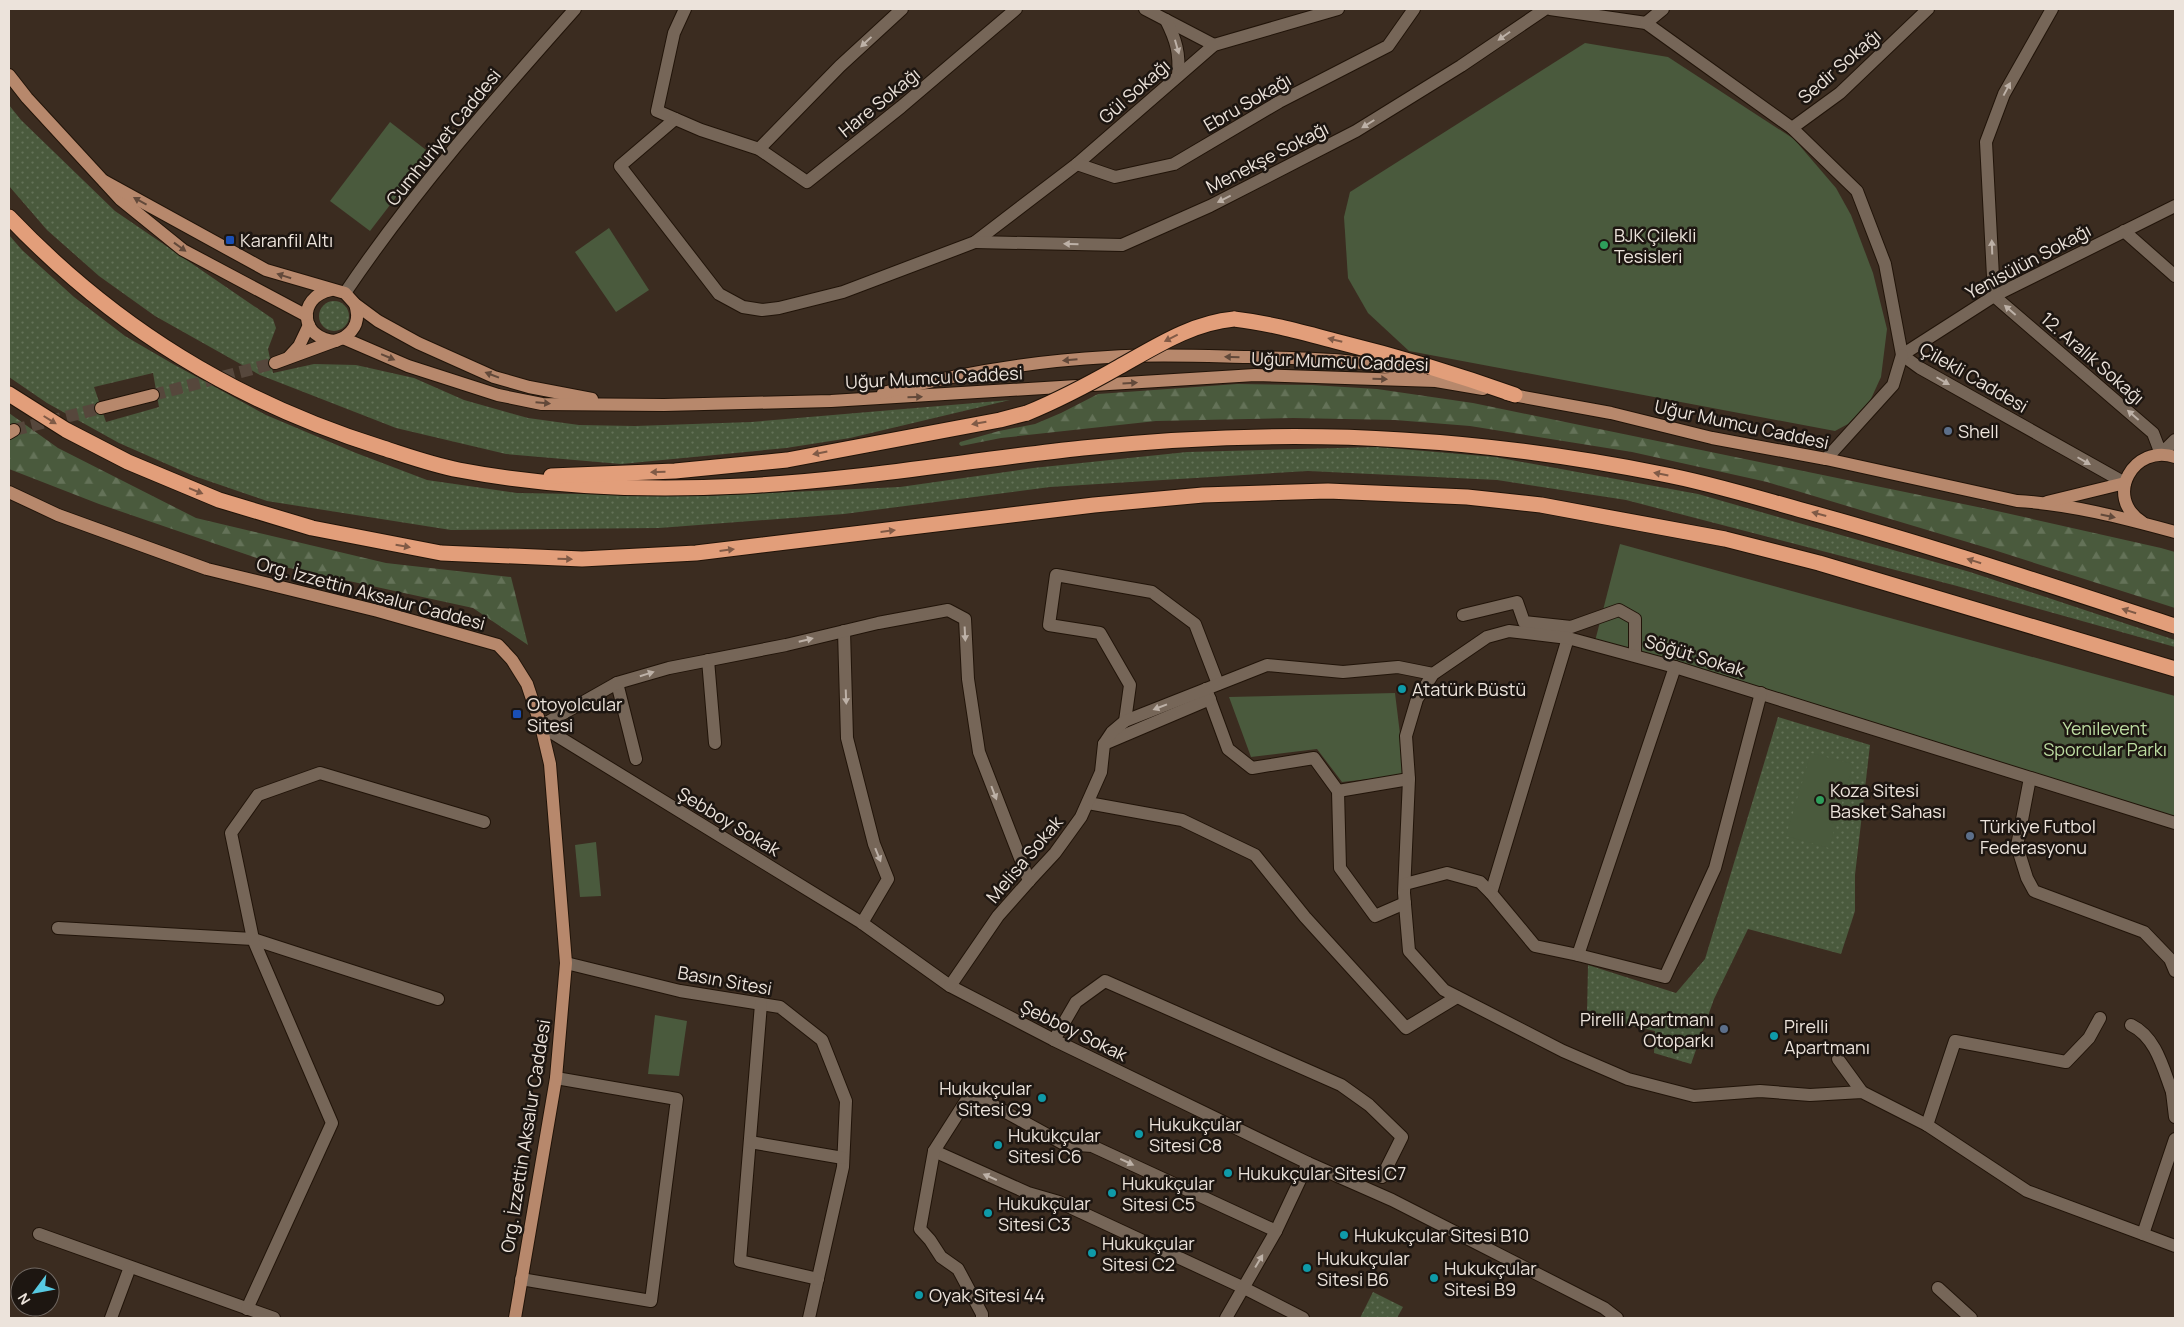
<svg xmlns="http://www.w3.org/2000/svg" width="2184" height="1327" font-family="Manrope,sans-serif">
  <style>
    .grass { fill: url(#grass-dots); fill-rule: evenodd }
    .forest { fill: url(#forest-firs) }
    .park { fill: #4a5a3d }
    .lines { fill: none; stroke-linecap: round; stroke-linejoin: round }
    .major-tunnel { stroke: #56473c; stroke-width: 12; stroke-dasharray: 12 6; stroke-linecap: butt }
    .minor-casing { stroke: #211409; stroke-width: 14 }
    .major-casing { stroke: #211409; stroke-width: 14 }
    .highway-casing { stroke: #211409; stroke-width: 17 }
    .minor { stroke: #766658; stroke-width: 12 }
    .major { stroke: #b7886c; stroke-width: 12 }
    .highway { stroke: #e29e7a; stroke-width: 15 }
    .highway-bridge-casing { stroke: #211409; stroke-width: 17; stroke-linecap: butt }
    .highway-bridge { stroke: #e29e7a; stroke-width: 15 }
    .oneway { fill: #bdb1a7 }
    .oneway2 { fill: #62493a }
    .oneway3 { fill: #805a46 }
    .transit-dot { fill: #1a4fb4; stroke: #1d1611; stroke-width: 2 }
    .leisure-dot { fill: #2e9e5b; stroke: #1d1611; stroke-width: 2 }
    .service-dot { fill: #5c6f8a; stroke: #1d1611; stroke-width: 2 }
    .culture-dot { fill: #0f9aa8; stroke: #1d1611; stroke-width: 2 }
    .labels { text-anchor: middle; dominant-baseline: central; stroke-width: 5; stroke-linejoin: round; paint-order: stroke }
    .street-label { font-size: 18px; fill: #ece3db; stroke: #1d1611 }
    .poi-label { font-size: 18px; fill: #ece3db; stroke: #1d1611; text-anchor: start }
    .park-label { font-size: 18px; fill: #bcdca1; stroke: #1d1611 }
  </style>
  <defs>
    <pattern id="grass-dots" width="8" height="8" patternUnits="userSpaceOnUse" patternTransform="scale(1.25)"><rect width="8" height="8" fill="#4a5a3d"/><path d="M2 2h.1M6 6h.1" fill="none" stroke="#647258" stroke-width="1.8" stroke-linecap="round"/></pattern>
    <pattern id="forest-firs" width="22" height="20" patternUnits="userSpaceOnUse" patternTransform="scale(1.25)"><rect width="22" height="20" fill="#4a5a3d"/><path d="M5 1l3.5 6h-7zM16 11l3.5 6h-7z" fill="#647258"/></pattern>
  </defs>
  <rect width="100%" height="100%" fill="#3b2c20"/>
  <!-- grass -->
  <g class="grass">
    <polygon points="9,105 21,120 115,211 273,319 276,328 268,349 273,373 314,364 356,365 414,378 464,400 528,418 579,425 635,426 751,422 1010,400 850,438 786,448 621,464 506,454 396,428 260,375 155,316 99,276 47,230 9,186"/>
    <path d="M9,235l13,15 52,47 51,39 48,28 93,51 90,38 71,27 90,13 186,3 197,-9 133,-19 154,-16 191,-5 117,10 203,37 272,78 205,68v7l-218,-61 -331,-86 -129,-20 -189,-9 -258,16 -206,27 -185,14 -208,2 -184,-29 -73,-25 -75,-33 -72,-40 -38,-26zM153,373l6,34 -53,15 -12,-35z"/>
    <circle cx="334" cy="316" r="15"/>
    <polygon points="1778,717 1870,745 1855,875 1855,911 1841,954 1748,929 1714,999 1691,1064 1654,1053 1655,1031 1587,1016 1588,965 1676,993 1705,959"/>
    <polygon points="1373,1292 1403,1307 1397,1318 1360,1318"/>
  </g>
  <!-- forest -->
  <g class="forest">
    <polygon points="1237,384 1312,385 1377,389 1473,403 1997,511 2161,548 2175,552 2175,608 1994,550 1767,482 1632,452 1470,426 1395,420 1293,418 1156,421 1001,438 961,446 959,444 960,442 999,431 1035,424 1061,413 1098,394"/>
    <polygon points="9,413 58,448 196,518 386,563 511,577 528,645 473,608 280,566 99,504 9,469"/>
  </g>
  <!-- park -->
  <g class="park">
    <polygon points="1585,43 1668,57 1794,139 1836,188 1851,215 1873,273 1887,329 1881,377 1870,401 1848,424 1835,431 1409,351 1368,313 1348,278 1344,217 1350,192"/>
    <polygon points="390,122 430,153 370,231 330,201"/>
    <polygon points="609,228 649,290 616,312 575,252"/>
    <polygon points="1620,544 2175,696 2175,823 1594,645"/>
    <polygon points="1395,693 1405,775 1342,782 1317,749 1251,757 1229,697"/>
    <polygon points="1811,753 1853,764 1829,848 1786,836"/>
    <polygon points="596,842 601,896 580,897 575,845"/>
    <polygon points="655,1015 687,1021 679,1076 648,1074"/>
  </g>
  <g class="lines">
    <!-- major-tunnel -->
    <g class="major-tunnel">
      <polyline points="153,395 275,363"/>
      <polyline points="14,430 101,408"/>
    </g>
    <!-- minor casing -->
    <g class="minor-casing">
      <g id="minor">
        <polyline points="685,9 674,33 657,111 701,130 759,149 807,182 901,107 1016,9"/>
        <polyline points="1145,9 1214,45"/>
        <polyline points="1550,9 1646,23 1792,128 1857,191 1885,264 1902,355 1920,368 2125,483"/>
        <path d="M1166,20c10,20 14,33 12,56"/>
        <polyline points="1646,23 1663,9"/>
        <polyline points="675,119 620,166 719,294 743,307 762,310 779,308 843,292 975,242 1077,164 1214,45 1338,9"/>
        <polyline points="1792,128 1840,93 1928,9"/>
        <polyline points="759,149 840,66 902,9"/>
        <polyline points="1077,164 1115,177 1174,164 1279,102 1388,46 1414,9"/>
        <polyline points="2124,231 2175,276"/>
        <polyline points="975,242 1122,245 1210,206 1356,131 1461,66 1545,9"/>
        <path d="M345,293c68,-101 149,-193 230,-284"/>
        <polyline points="1994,296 1986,142 2004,94 2052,9"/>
        <polyline points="1994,296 2153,433 2161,454 2175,440"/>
        <polyline points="1902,355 1994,296 2175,206"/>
        <polyline points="1826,459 1893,385 1902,355"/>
        <polyline points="1463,615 1517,602 1524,622 1571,627 1619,610 1635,619 1635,655"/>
        <polyline points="844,631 847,738 874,844 888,879 862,923"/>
        <polyline points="1568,638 1491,893 1535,946 1578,955 1675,667"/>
        <polyline points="708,660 715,743"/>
        <polyline points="617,683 636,759"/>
        <polyline points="1206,689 1228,749 1252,768 1314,758 1338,791 1340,868 1375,916 1405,903"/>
        <polyline points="1125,721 1130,685 1100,633 1049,625 1056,575 1152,592 1195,624 1218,684"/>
        <polyline points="1104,744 1210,699"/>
        <polyline points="2030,778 2017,846 2027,878 2034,891 2144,932 2170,959 2175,971"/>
        <polyline points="1338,791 1409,779"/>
        <polyline points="1088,803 1182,820 1255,855 1305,917 1406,1028 1457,997"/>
        <polyline points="2175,823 1675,667 1568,638 1509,631 1487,637 1433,674 1417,699 1406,736 1409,779 1404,893 1409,951 1444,990 1563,1051 1628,1079 1694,1096 1760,1091 1810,1095 1862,1092 1927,1125 2027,1191 2175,1246"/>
        <polyline points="1029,881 979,752 968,679 965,619 948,610 878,623 786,645 669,668 617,683 541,726 862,923 950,986 1054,1040 1308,1163 1392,1200 1604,1308 1617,1318"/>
        <polyline points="1405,884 1447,873 1480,882 1491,893"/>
        <polyline points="58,928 253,939 438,999"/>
        <polyline points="1578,955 1665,977 1715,868 1761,693"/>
        <polyline points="566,963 680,991 780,1007 822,1040 846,1101 843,1167 809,1318"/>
        <polyline points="950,986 998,916 1029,881 1055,853 1081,817 1101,772 1104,744 1112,732 1125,721 1267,665 1343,672 1398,667 1433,674"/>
        <polyline points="761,1004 740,1261 818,1279"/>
        <path d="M2131,1025c25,12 32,43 41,67h3"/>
        <polyline points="1054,1040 1076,1002 1105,981 1341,1085 1369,1105 1402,1137 1382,1177"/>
        <polyline points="1838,1059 1862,1092"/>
        <polyline points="2172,1092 2175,1117"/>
        <polyline points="1927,1125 1955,1041 2066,1062 2089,1038 2100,1018"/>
        <polyline points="750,1142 843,1158"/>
        <polyline points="934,1151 1028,1193 1059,1202 1242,1287 1303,1318"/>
        <polyline points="39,1234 274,1318"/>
        <polyline points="2143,1234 2175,1139"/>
        <polyline points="521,1279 651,1301 677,1099 556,1078"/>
        <polyline points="1938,1288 1971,1318"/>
        <polyline points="247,1309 332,1123 253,939 231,833 258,795 320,773 484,822"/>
        <polyline points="111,1318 130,1267"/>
        <polyline points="982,1318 982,1314 958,1269 941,1257 930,1240 920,1229 934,1151 971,1093 1064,1144 1092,1146 1276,1231"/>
        <polyline points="1226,1318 1276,1231 1308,1163"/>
      </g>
    </g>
    <!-- major casing -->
    <g class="major-casing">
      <g id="major">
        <polyline points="9,75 27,98 120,199 183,250 307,316"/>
        <polyline points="104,181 266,270 345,293 355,304 378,321 418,343 494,377 529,387 592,399"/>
        <path d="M331,290c-35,7 -31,50 5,51"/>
        <polyline points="343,338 408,366 498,395 542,404 664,405 831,401 1255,375 1436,381 1483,389"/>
        <polyline points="289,357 299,346 309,325"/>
        <path d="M275,363l68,-25c13,-8 17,-19 12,-34"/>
        <path d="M883,393c73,-19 150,-32 225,-36 46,-3 94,-1 140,0 59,1 117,1 173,19"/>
        <path d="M1507,394l104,19 101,25 114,21 191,42c53,3 107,17 158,31"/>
        <polyline points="101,408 153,395"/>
        <polyline points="9,433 14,430"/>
        <polyline points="9,492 58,515 207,569 378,611 498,645 512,660 527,684 541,726 550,764 566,963 556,1078 515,1318"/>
        <polyline points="2047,502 2125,483"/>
        <path d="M2142,522c-39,-25 -8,-79 33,-65"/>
      </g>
    </g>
    <!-- highway casing -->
    <g class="highway-casing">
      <g id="highway">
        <path d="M9,217c106,111 227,185 374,231 25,8 50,17 76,22 94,18 189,21 284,16 114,-6 227,-26 340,-38 106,-11 212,-15 319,-8 87,5 174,17 260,34 48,9 96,24 143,37 125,34 247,75 370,115"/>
        <path d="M1234,319c35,4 67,13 101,22 61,15 121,33 180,54"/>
        <polyline points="9,394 66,430 128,462 219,500 312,528 441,553 582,559 696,553 1094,505 1203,495 1328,491 1467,497 1541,505 1725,539 1819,563 2175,669"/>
        <polyline points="551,476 675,471 787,460 1000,420 1027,413"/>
      </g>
    </g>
    <!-- minor -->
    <use href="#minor" class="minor"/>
    <!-- major -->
    <use href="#major" class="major"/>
    <!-- highway -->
    <use href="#highway" class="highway"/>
    <!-- highway-bridge casing -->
    <g class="highway-bridge-casing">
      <path id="highway-bridge" d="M1027,413c32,-13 62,-29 92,-46 36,-20 72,-44 115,-48"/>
    </g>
    <!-- highway-bridge -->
    <use href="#highway-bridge" class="highway-bridge"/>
  </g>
  <!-- one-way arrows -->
  <defs><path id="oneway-solid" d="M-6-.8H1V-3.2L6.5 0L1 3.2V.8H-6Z" transform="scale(1.25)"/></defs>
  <g class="oneway">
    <use href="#oneway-solid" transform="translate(1504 36) rotate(145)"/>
    <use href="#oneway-solid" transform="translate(866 42) rotate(137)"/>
    <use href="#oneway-solid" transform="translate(1177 47) rotate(74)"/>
    <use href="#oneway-solid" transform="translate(2007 89) rotate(-62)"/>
    <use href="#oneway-solid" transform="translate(1368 124) rotate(148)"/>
    <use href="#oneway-solid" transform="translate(1224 199) rotate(153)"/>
    <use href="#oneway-solid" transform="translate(1071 244) rotate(-179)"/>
    <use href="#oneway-solid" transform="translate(1992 247) rotate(-92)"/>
    <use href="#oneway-solid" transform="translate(2010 310) rotate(-139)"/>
    <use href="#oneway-solid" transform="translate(1943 381) rotate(30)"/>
    <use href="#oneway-solid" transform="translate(2133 415) rotate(-139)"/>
    <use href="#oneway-solid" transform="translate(2084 461) rotate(30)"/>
    <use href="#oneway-solid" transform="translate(965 634) rotate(87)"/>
    <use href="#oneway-solid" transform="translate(806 640) rotate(-14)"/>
    <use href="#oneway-solid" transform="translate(647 674) rotate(-17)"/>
    <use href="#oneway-solid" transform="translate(846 697) rotate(88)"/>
    <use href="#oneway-solid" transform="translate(1160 707) rotate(159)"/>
    <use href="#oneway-solid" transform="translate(994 793) rotate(69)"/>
    <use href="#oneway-solid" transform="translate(878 855) rotate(68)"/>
    <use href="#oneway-solid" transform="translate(1127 1162) rotate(25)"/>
    <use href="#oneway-solid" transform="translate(990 1177) rotate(-156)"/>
    <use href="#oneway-solid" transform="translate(1259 1261) rotate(-59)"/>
  </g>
  <g class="oneway2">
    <use href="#oneway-solid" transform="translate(140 201) rotate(-151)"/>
    <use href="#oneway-solid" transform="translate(180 247) rotate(36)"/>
    <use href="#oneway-solid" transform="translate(284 276) rotate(-163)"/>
    <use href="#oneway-solid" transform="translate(388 357) rotate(23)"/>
    <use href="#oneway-solid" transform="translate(1232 357) rotate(-179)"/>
    <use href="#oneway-solid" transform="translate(1070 360) rotate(175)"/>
    <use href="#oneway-solid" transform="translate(492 375) rotate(-159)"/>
    <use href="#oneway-solid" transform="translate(1380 379) rotate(2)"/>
    <use href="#oneway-solid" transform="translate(1130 383) rotate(-4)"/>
    <use href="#oneway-solid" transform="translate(915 397) rotate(-1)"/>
    <use href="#oneway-solid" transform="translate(543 403) rotate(5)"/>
    <use href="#oneway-solid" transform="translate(2108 516) rotate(12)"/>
  </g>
  <g class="oneway3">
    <use href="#oneway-solid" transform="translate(1171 338) rotate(153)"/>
    <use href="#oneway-solid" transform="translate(1335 340) rotate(-166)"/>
    <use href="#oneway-solid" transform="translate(50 420) rotate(32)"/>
    <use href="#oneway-solid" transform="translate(979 423) rotate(170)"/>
    <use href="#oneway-solid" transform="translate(820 453) rotate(169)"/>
    <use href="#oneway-solid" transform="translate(658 472) rotate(179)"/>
    <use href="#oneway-solid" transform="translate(1661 474) rotate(-169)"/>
    <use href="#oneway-solid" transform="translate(196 491) rotate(22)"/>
    <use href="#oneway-solid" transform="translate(1819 514) rotate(-165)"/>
    <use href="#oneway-solid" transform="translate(888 531) rotate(-7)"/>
    <use href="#oneway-solid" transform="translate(403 546) rotate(10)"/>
    <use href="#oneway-solid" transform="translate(727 550) rotate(-7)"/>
    <use href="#oneway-solid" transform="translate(565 559) rotate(1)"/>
    <use href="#oneway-solid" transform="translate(1974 561) rotate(-162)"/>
    <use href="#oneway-solid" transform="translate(2129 611) rotate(-162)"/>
  </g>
  <!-- markers -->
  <g class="transit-dot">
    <rect x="225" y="235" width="10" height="10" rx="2.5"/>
    <rect x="512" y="709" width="10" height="10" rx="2.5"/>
  </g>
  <g class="leisure-dot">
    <circle cx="1604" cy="245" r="5"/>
    <circle cx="1820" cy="800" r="5"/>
  </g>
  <g class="service-dot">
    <circle cx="1948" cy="431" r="5"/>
    <circle cx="1970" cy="836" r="5"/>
    <circle cx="1724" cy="1029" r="5"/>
  </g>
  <g class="culture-dot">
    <circle cx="1402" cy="689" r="5"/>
    <circle cx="1774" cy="1036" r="5"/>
    <circle cx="1042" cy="1098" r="5"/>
    <circle cx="1139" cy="1134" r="5"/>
    <circle cx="998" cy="1145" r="5"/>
    <circle cx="1228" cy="1173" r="5"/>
    <circle cx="1112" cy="1193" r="5"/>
    <circle cx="988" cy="1213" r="5"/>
    <circle cx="1344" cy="1235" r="5"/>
    <circle cx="1092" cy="1253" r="5"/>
    <circle cx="1307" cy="1268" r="5"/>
    <circle cx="1434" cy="1278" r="5"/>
    <circle cx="919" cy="1295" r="5"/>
  </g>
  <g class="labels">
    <!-- street labels -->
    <g class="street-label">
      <text transform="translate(1839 66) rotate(-41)">Sedir Sokağı</text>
      <text transform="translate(1134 91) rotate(-41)">Gül Sokağı</text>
      <text transform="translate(879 102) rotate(-39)">Hare Sokağı</text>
      <text transform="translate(1247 102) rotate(-30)">Ebru Sokağı</text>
      <text transform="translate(443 137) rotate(-51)">Cumhuriyet Caddesi</text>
      <text transform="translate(1267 157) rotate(-27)">Menekşe Sokağı</text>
      <text transform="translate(2028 261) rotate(-28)">Yenisülün Sokağı</text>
      <text transform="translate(2093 358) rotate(41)">12. Aralık Sokağı</text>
      <text transform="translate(1340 361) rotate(2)">Uğur Mumcu Caddesi</text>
      <text transform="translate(934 377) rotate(-3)">Uğur Mumcu Caddesi</text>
      <text transform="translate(1974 377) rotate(30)">Çilekli Caddesi</text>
      <text transform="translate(1742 424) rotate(12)">Uğur Mumcu Caddesi</text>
      <text transform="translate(371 593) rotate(15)">Org. İzzettin Aksalur Caddesi</text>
      <text transform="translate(1695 655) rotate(17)">Söğüt Sokak</text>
      <text transform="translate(729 821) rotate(31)">Şebboy Sokak</text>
      <text transform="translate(1024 859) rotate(-50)">Melisa Sokak</text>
      <text transform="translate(725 980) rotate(10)">Basın Sitesi</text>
      <text transform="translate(1074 1030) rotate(26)">Şebboy Sokak</text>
      <text transform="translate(525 1136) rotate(-81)">Org. İzzettin Aksalur Caddesi</text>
    </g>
    <!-- poi labels -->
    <g class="poi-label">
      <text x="1614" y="235">BJK Çilekli<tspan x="1614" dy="21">Tesisleri</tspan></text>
      <text x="240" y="240">Karanfil Altı</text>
      <text x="1958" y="431">Shell</text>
      <text x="1412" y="689">Atatürk Büstü</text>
      <text x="527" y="704">Otoyolcular<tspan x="527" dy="21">Sitesi</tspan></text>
      <text x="1830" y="790">Koza Sitesi<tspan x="1830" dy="21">Basket Sahası</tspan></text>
      <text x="1980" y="826">Türkiye Futbol<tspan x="1980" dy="21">Federasyonu</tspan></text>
      <text x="1714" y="1019" text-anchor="end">Pirelli Apartmanı<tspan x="1714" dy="21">Otoparkı</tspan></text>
      <text x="1784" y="1026">Pirelli<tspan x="1784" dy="21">Apartmanı</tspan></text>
      <text x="1032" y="1088" text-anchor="end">Hukukçular<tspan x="1032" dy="21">Sitesi C9</tspan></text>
      <text x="1149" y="1124">Hukukçular<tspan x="1149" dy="21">Sitesi C8</tspan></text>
      <text x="1008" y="1135">Hukukçular<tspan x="1008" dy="21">Sitesi C6</tspan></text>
      <text x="1238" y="1173">Hukukçular Sitesi C7</text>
      <text x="1122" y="1183">Hukukçular<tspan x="1122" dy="21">Sitesi C5</tspan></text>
      <text x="998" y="1203">Hukukçular<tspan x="998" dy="21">Sitesi C3</tspan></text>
      <text x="1354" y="1235">Hukukçular Sitesi B10</text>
      <text x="1102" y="1243">Hukukçular<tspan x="1102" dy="21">Sitesi C2</tspan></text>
      <text x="1317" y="1258">Hukukçular<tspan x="1317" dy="21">Sitesi B6</tspan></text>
      <text x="1444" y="1268">Hukukçular<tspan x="1444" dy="21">Sitesi B9</tspan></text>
      <text x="929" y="1295">Oyak Sitesi 44</text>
    </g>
    <!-- park labels -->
    <g class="park-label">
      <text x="2105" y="728">Yenilevent<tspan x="2105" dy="21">Sporcular Parkı</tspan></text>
    </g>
  </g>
  <!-- border -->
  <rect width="2184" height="1327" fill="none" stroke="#ece3db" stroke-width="20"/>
  <!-- north arrow -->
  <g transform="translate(35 1292) rotate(238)"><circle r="24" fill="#1d1611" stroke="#706862"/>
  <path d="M0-4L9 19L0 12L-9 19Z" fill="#57c9e2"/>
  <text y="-8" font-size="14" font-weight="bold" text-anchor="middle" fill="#ece3db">N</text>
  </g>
</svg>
